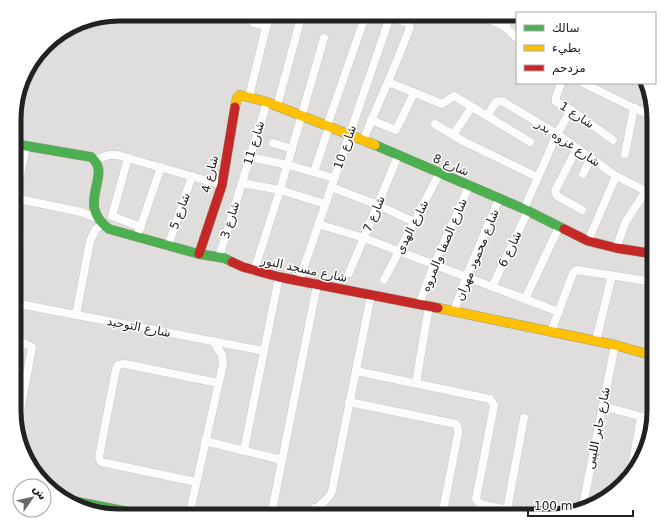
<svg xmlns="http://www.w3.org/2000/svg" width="668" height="530" font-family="'DejaVu Sans','Noto Sans Arabic',sans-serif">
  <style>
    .residential { fill: #dfdedc }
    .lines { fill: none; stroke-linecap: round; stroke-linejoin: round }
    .street-casing { stroke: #c9c8c7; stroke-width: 9 }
    .fast-casing { stroke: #999a82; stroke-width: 10 }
    .slow-casing { stroke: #999a82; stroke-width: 10 }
    .jam-casing { stroke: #999a82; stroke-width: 10 }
    .street { stroke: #fdfcfc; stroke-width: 8 }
    .fast { stroke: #4caf50; stroke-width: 9 }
    .slow { stroke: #ffc107; stroke-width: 9 }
    .jam { stroke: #c62828; stroke-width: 9 }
    .labels { text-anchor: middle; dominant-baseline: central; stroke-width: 3; stroke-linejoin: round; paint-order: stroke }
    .street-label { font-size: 12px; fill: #222; stroke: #fff }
    .rim { fill: none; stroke: #222; stroke-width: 5 }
  </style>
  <rect width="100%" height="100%" fill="#f0eeeb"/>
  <!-- residential -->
  <polygon class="residential" points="119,14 517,14 517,83 646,83 654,118 654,418 646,452 628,481 590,508 549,516 112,516 78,508 49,490 25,457 14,418 15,105 28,67 50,40 85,20"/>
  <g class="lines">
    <!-- street casing -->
    <g class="street-casing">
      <g id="street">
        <polyline points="478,14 505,27 517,38"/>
        <polyline points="254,23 267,26"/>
        <polyline points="505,27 511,14"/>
        <polyline points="388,82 442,104 454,96 530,142"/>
        <polyline points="561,83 556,97 556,102 571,110 613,140"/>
        <polyline points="583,83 634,108 653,116"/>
        <polyline points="249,97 268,19"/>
        <polyline points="277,106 299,25"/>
        <polyline points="487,116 496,102 502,101 557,134 616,176 654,195"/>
        <polyline points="371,120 396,130 414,93"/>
        <polyline points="435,124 463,141 537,177"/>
        <polyline points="327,126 366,14"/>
        <polyline points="453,135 472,107"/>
        <path d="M363,141c15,-38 33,-75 47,-114l-2,-4 -18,-6"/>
        <polyline points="273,143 292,149"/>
        <polyline points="26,146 17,191 19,199 81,212 96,218"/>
        <polyline points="577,148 555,191 557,196 582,210"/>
        <polyline points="625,154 634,108"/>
        <polyline points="250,157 288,165 334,178"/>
        <polyline points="128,158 112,216 141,227"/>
        <polyline points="96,160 108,155 117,155 222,185"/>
        <polyline points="314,172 329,127"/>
        <polyline points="583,174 591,158"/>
        <polyline points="242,183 280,190 325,204"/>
        <polyline points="331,187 378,205 414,222"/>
        <polyline points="524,209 557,134 571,110"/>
        <polyline points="318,224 364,238 559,312"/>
        <polyline points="139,231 161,167"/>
        <polyline points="588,241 616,176"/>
        <polyline points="168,246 192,176"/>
        <polyline points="616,248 626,221 646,191"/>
        <polyline points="219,257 267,102"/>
        <polyline points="254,271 280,190 324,38"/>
        <polyline points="349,273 398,156"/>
        <polyline points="384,280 439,174"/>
        <polyline points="299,281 391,14"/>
        <polyline points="492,287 528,211"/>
        <polyline points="525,299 559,227"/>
        <polyline points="14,303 264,351"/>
        <polyline points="419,304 434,265 469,186"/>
        <polyline points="454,311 466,277 499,199"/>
        <polyline points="76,315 90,241 96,229 101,225"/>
        <polyline points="551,332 573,273 577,270 654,282"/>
        <polyline points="14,341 26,344 32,347 17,428"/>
        <polyline points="596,341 612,275"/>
        <polyline points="356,371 490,399 494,405 493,411 476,499 479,503 484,505 540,516"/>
        <polyline points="416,383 429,306"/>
        <polyline points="349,402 456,424 458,428 458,434 442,516"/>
        <polyline points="603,406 653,420"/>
        <polyline points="205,441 282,460"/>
        <polyline points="244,450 279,277"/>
        <polyline points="630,478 641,417"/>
        <polyline points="196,482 101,462 99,457 116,369 118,365 125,364 218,383"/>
        <polyline points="315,508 351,516"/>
        <polyline points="507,510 524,418"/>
        <polyline points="582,510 615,345"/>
        <polyline points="189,516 223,364 222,355 213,341"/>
        <polyline points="271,516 317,285"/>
        <path d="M313,516c2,-12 15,-13 19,-25l39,-196"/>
      </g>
    </g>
    <!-- fast casing -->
    <g class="fast-casing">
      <g id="fast">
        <path d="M15,144l76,13c23,17 -17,47 18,72l90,25 25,4 8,4"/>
        <polyline points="375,145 524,209 564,229"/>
        <polyline points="63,499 150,516"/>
      </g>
    </g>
    <!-- slow casing -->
    <g class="slow-casing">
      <g id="slow">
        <polyline points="235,107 237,98 240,95 267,102 375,145"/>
        <polyline points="438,308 615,345 654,356"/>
      </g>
    </g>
    <!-- jam casing -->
    <g class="jam-casing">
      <g id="jam">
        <polyline points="564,229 588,241 616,248 654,254"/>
        <polyline points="199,254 222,185 235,107"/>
        <polyline points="232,262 243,267 279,277 438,308"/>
      </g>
    </g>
    <!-- street -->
    <use href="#street" class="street"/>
    <!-- fast -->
    <use href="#fast" class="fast"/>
    <!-- slow -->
    <use href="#slow" class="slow"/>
    <!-- jam -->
    <use href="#jam" class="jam"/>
  </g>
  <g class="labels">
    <!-- street labels -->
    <g class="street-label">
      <text transform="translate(577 115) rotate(33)">شارع 1</text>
      <text transform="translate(254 143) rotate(-73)">شارع 11</text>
      <text transform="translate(568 143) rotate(34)">شارع غزوه بدر</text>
      <text transform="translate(345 147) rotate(-71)">شارع 10</text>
      <text transform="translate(451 165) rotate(23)">شارع 8</text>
      <text transform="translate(210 174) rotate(-77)">شارع 4</text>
      <text transform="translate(180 211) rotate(-70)">شارع 5</text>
      <text transform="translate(374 214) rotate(-67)">شارع 7</text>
      <text transform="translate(230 220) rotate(-73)">شارع 3</text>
      <text transform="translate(412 227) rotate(-63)">شارع الهدى</text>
      <text transform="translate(444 245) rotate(-67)">شارع الصفا والمروه</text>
      <text transform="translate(510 249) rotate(-65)">شارع 6</text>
      <text transform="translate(477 255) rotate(-68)">شارع محمود مهران</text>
      <text transform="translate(304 269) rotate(12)">شارع مسجد النور</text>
      <text transform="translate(139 327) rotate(11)">شارع التوحيد</text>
      <text transform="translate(598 428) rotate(-79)">شارع جابر الليبى</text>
    </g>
  </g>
  <!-- crop -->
  <path d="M0 0H668V530H0ZM119 21H549A98 98 0 0 1 647 119V411A98 98 0 0 1 549 509H119A98 98 0 0 1 21 411V119A98 98 0 0 1 119 21Z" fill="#fff" fill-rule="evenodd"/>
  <path class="rim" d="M119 21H549A98 98 0 0 1 647 119V411A98 98 0 0 1 549 509H119A98 98 0 0 1 21 411V119A98 98 0 0 1 119 21Z"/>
  <!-- legend -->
  <rect x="516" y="12" width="140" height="72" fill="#ffffff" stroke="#a7a7a7"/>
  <rect x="524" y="25" width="20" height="6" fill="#4caf50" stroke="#a7a7a7"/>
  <text x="552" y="32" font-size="12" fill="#222222">سالك</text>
  <rect x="524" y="45" width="20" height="6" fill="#ffc107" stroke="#a7a7a7"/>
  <text x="552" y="52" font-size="12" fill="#222222">بطيء</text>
  <rect x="524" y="65" width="20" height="6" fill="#c62828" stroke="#a7a7a7"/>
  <text x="552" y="72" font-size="12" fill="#222222">مزدحم</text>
  <!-- north arrow -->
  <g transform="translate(32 498) rotate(56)"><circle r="19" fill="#ffffff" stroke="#a7a7a7"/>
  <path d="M0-3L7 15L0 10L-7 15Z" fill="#6a6968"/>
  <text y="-6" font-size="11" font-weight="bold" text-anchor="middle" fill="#222222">ش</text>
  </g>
  <!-- scale -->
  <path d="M528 510v6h105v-6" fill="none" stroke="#222222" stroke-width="2"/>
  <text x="534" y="510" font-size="12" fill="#222222" stroke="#ffffff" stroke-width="3" paint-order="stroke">100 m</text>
</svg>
